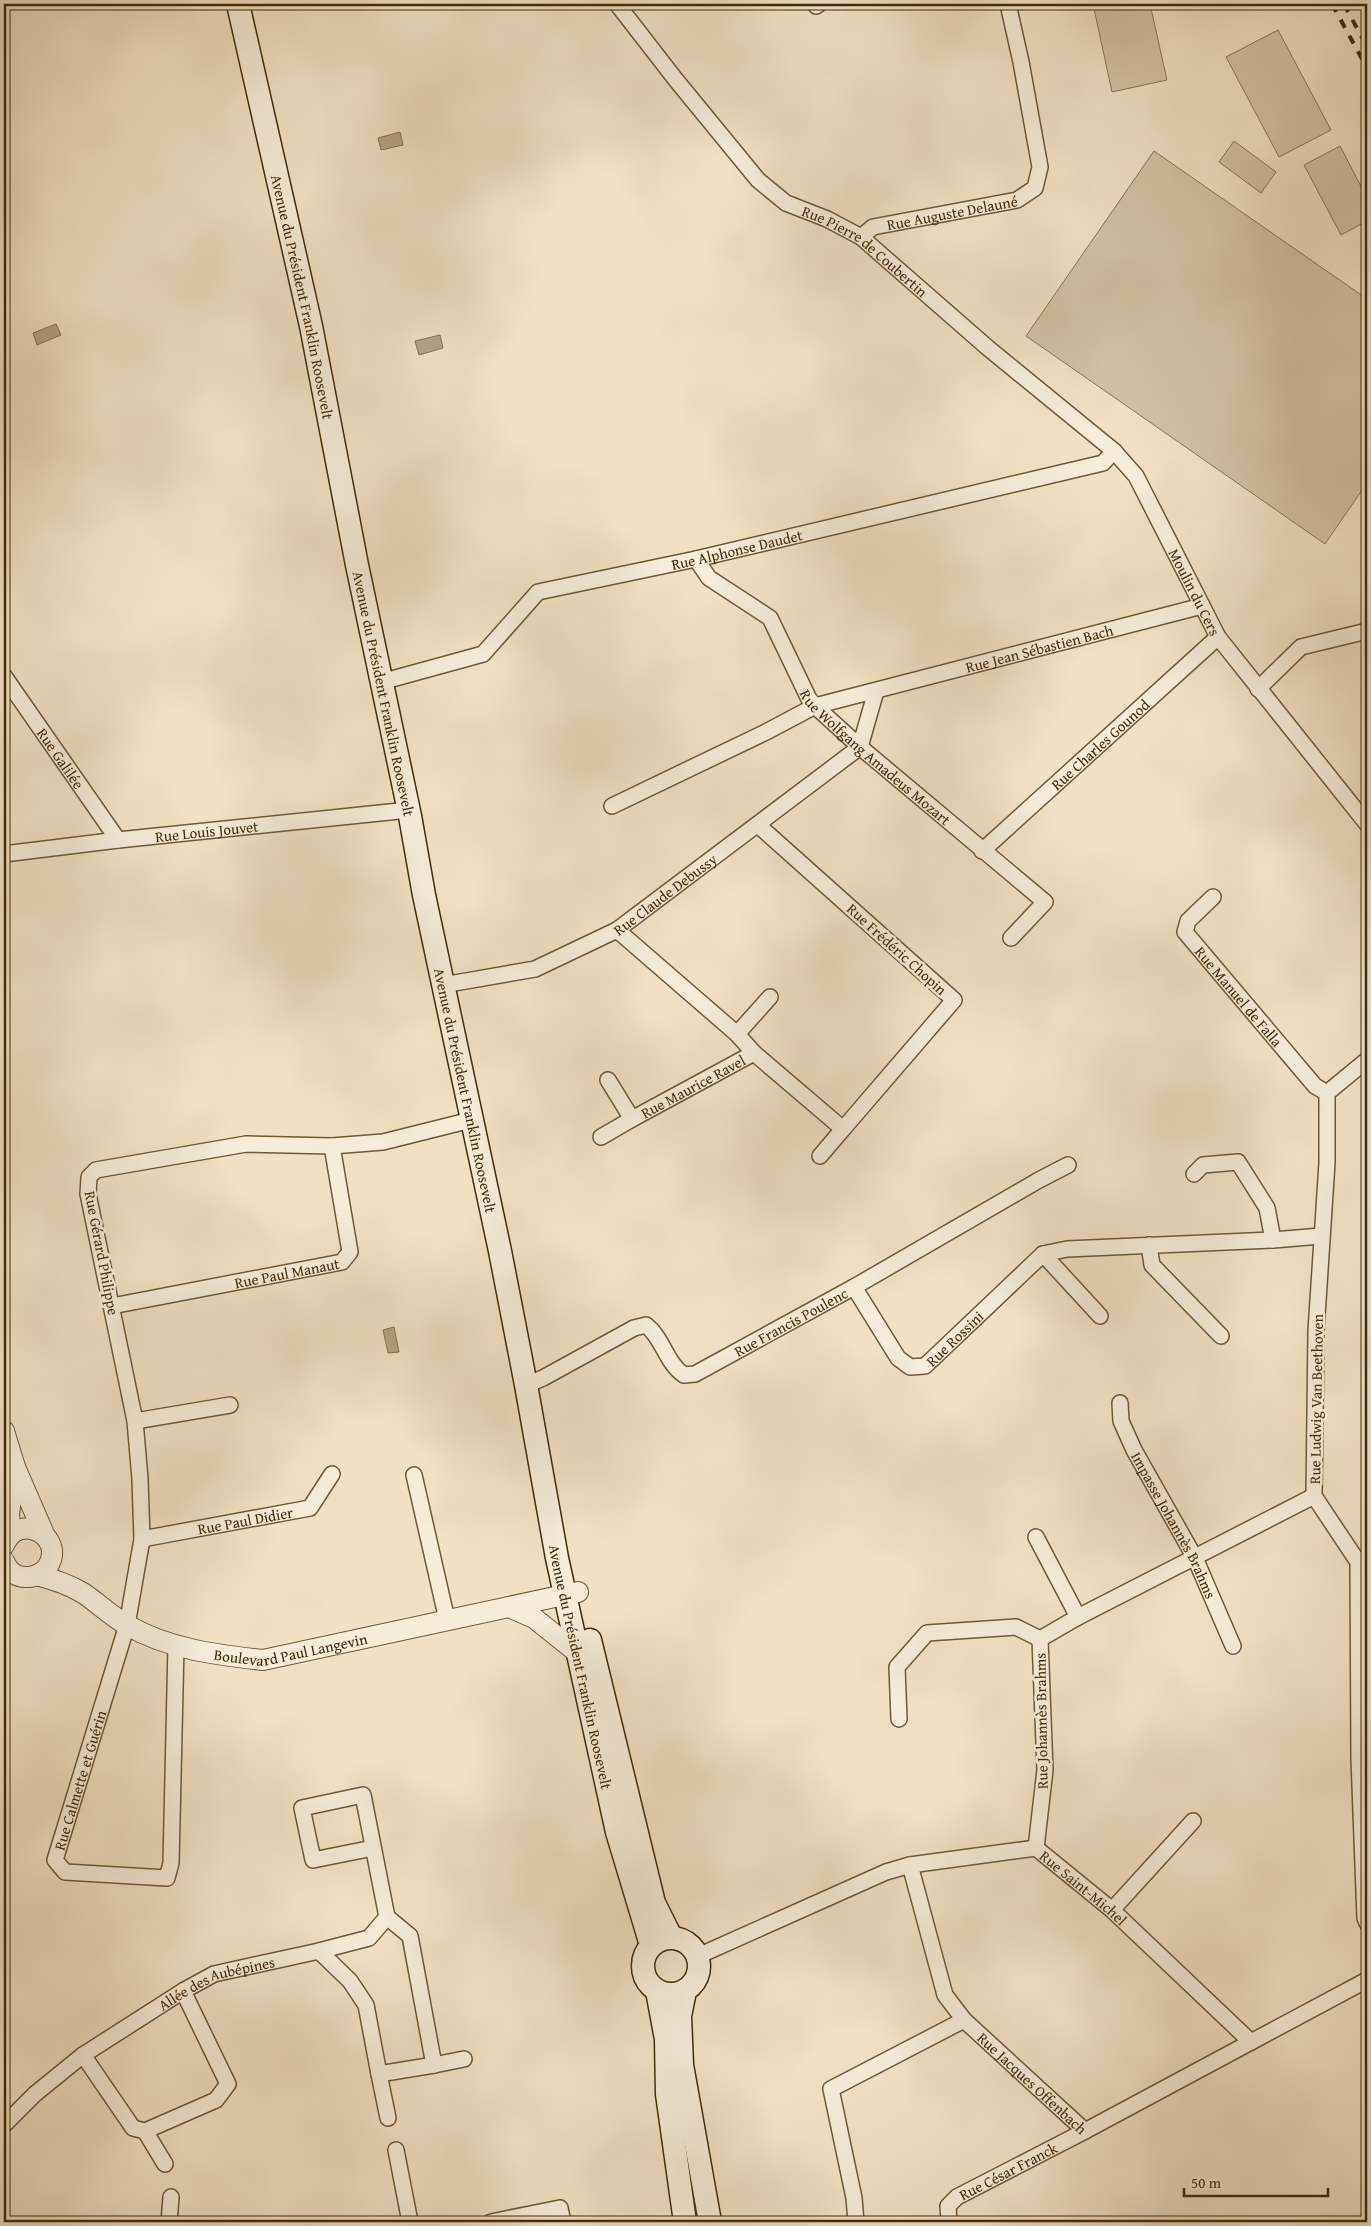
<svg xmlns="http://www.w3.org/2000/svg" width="1371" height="2226" font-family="'Gentium Book Plus',serif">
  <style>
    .grass { fill: #d3c2a6; stroke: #8b7758 }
    .water { fill: #b5a386; stroke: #877354 }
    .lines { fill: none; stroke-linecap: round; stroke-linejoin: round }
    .minor-casing { stroke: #6e5938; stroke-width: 18 }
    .tertiary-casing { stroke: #6e5938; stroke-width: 22 }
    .secondary-casing { stroke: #432c09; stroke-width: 25 }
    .minor { stroke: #f5ecda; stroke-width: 15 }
    .tertiary { stroke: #f5ecda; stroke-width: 20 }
    .secondary { stroke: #f5ecda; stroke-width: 22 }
    .rail { stroke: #432c09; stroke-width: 4; stroke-dasharray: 9 9; stroke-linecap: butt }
    .labels { text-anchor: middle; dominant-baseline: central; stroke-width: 5; stroke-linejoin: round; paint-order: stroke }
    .street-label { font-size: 15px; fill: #432c09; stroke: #f5ecda }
  </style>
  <rect width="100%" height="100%" fill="#f0e1c6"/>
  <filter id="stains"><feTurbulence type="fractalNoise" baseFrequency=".004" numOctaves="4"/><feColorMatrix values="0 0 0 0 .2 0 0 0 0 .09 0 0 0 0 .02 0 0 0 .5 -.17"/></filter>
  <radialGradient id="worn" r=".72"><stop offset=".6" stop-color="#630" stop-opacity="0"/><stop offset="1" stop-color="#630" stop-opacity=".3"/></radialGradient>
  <!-- grass -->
  <g class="grass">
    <polygon points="1093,4 1150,4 1167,80 1112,92"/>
    <polygon points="1278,30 1331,130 1279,157 1226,57"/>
    <polygon points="1234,141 1276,172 1261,193 1219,162"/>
    <polygon points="1340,146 1367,198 1367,221 1341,235 1304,165"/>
    <polygon points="1154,151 1367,299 1367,483 1325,544 1026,336"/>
  </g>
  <!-- water -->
  <g class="water">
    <polygon points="400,132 403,145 381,150 378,138"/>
    <polygon points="56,324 61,335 37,345 33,333"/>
    <polygon points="440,335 443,348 419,355 415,341"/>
    <polygon points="394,1327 399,1352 388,1353 383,1330"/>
  </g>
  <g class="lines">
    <!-- minor casing -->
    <g class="minor-casing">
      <g id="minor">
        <path id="s1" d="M617,4l59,76 82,100 28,23 41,16 34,18 127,111 126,103 22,25 82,161 149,187"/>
        <polyline points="816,6 819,4"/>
        <path id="s2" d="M861,237l12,-10 144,-27 18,-12 5,-21 -19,-105 -13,-58"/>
        <path id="s3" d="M696,559l13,19 61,40 39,81 6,7 45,41 185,155 -34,36"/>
        <path id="s4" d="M4,676l114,164"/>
        <path id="s5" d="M381,682l102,-28 55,-62 158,-33 407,-96 11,-12"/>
        <polyline points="1258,689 1301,647 1367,631"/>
        <path id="s6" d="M612,806l154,-74 49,-26 387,-100"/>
        <path id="s7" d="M982,851l236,-214"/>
        <path id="s8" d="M4,854l114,-14 291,-30"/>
        <path id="s9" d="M1213,897l-25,24 -3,11 130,154 12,7"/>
        <polyline points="617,930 737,1034 754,1053 843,1129 954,1000 758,825"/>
        <path id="s10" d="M443,985l92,-16 82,-39 243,-183 16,-56"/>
        <polyline points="737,1034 770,997"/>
        <polyline points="1367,1060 1327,1093 1327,1163 1316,1331 1314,1496 1358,1562 1359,1759 1365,1918 1367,1923"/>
        <path id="s11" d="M608,1080l24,39 122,-66"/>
        <polyline points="601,1137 632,1119"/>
        <polyline points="820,1156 843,1129"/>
        <polyline points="1194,1174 1203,1165 1238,1162 1267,1208 1273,1240"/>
        <polyline points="1149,1245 1152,1265 1221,1336"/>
        <polyline points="1043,1254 1100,1316"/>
        <path id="s12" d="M854,1287l44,71 12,9 15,-1 118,-112 24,-5 206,-9 48,-4"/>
        <path id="s13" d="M112,1306l230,-44 8,-10 -18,-106"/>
        <path id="s14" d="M526,1385l17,-7 91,-50 12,-3c17,13 20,38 38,50l11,-1 159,-87 185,-107 29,-15"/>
        <path id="s15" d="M1120,1403l1,18 13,29 61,108 38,88"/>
        <polyline points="135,1421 230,1405"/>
        <polyline points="414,1475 447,1620"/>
        <polyline points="1036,1537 1078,1617"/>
        <path id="s16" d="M142,1539l168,-31 22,-34"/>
        <path id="s17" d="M176,1646l-5,217 -4,15 -102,-6 -10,-12 72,-235 15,-86 -2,-60 -5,-58 -47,-227 1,-17 7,-7 150,-26 86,2 51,-4 88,-22"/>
        <polyline points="899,1719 897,1667 927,1633 1016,1627 1040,1639"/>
        <polyline points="1036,1848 1045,1770 1040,1639 1078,1617 1314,1496"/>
        <path id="s18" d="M910,1865l35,130 19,25 121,111 166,-89"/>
        <polyline points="1112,1910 1193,1821"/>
        <polyline points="319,1951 350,1981 366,2005 379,2074 434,2065 410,1936 387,1917"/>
        <path id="s19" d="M698,1956l188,-84 24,-7 126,-17 76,62 139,132 116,-62"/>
        <polyline points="83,2055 133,2128 145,2131 216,2100 228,2084 183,1991"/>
        <polyline points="434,2065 464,2059"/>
        <polyline points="379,2074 388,2118"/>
        <path id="s20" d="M4,2125l31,-31 48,-39 100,-64 31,-17 105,-23 50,-13 18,-21 -24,-122 -61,13 11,52 60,-12"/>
        <polyline points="145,2131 165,2164"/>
        <polyline points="396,2150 410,2222"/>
        <polyline points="169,2222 171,2197"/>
        <polyline points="491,2222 560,2208 563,2222"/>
        <polyline points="856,2222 854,2198 831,2089 964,2020"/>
        <path id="s21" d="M949,2222l-1,-16 9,-9 128,-66"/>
      </g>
    </g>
    <!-- tertiary casing -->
    <g class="tertiary-casing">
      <g id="tertiary">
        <polyline points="4,1431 15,1467 44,1534"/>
        <polyline points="11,1534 9,1514 15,1467"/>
        <path d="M4,1545c15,-35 62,-8 44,21 -4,6 -12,11 -20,11 -11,1 -20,-6 -24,-16"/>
        <path id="s22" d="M37,1575c17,5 31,9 46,18 15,10 28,23 44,32 41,24 90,30 136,35l315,-68"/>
        <polyline points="509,1607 534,1618 579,1654"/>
      </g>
    </g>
    <!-- secondary casing -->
    <g class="secondary-casing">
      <g id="secondary">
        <path id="s23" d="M238,4l73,322 46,239 53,251 14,79 76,356 26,134 31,173 60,274 34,113"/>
        <polyline points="590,1640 654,1903 671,1937"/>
        <circle cx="671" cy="1966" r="28"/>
        <polyline points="657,1991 666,2039 667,2094 685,2222"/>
        <polyline points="685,1991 680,2016 682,2065 710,2222"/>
      </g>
    </g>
    <!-- minor -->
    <use href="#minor" class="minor"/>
    <!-- tertiary -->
    <use href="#tertiary" class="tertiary"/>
    <!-- secondary -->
    <use href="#secondary" class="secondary"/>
    <!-- rail -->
    <g class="rail">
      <polyline points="1332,4 1367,68"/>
      <polyline points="1344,4 1367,47"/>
    </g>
  </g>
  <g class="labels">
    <!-- street labels -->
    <g class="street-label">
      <text stroke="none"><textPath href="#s2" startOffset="96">Rue Auguste Delauné</textPath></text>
      <text stroke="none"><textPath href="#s1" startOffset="355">Rue Pierre de Coubertin</textPath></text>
      <text stroke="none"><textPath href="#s23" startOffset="300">Avenue du Président Franklin Roosevelt</textPath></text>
      <text stroke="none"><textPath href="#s5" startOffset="392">Rue Alphonse Daudet</textPath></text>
      <text stroke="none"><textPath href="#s1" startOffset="839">Moulin du Cers</textPath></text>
      <text stroke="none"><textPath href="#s6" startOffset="458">Rue Jean Sébastien Bach</textPath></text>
      <text stroke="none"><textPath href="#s23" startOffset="705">Avenue du Président Franklin Roosevelt</textPath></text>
      <text stroke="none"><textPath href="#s7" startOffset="159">Rue Charles Gounod</textPath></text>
      <text stroke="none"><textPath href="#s3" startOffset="274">Rue Wolfgang Amadeus Mozart</textPath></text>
      <text stroke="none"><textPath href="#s4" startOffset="100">Rue Galilée</textPath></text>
      <text stroke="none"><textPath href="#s8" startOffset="204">Rue Louis Jouvet</textPath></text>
      <text stroke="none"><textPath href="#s10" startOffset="244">Rue Claude Debussy</textPath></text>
      <text transform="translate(897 949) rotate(42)">Rue Frédéric Chopin</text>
      <text stroke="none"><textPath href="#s9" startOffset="130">Rue Manuel de Falla</textPath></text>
      <text stroke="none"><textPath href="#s11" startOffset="115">Rue Maurice Ravel</textPath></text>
      <text stroke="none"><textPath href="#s23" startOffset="1110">Avenue du Président Franklin Roosevelt</textPath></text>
      <text transform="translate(102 1253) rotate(79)">Rue Gérard Philippe</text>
      <text stroke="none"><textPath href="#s13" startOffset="178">Rue Paul Manaut</textPath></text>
      <text stroke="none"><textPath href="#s14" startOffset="318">Rue Francis Poulenc</textPath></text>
      <text stroke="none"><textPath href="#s12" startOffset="154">Rue Rossini</textPath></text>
      <text transform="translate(1316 1399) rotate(-89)">Rue Ludwig Van Beethoven</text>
      <text stroke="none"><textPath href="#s16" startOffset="105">Rue Paul Didier</textPath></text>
      <text stroke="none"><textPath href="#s15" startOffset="135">Impasse Johannès Brahms</textPath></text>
      <text stroke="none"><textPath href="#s22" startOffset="274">Boulevard Paul Langevin</textPath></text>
      <text stroke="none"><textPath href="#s23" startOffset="1698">Avenue du Président Franklin Roosevelt</textPath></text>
      <text transform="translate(1041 1721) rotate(-91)">Rue Johannès Brahms</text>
      <text stroke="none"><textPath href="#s17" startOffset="434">Rue Calmette et Guérin</textPath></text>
      <text stroke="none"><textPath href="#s19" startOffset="420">Rue Saint-Michel</textPath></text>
      <text stroke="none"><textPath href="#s20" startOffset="259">Allée des Aubépines</textPath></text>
      <text stroke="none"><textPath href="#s18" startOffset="259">Rue Jacques Offenbach</textPath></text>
      <text stroke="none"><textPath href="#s21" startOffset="86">Rue César Franck</textPath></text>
    </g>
  </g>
  <!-- margin -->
  <rect width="1371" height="2226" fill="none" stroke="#f0e1c6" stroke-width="20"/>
  <rect x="5" y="5" width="1361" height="2216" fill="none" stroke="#432c09" stroke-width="2.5"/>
  <rect x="10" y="10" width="1351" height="2206" fill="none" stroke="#432c09"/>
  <!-- scale -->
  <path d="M1184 2188v8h144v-8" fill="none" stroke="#432c09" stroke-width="2.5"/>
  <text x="1191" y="2188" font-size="15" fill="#432c09" stroke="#f5ecda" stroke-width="4" paint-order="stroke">50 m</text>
  <rect width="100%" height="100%" filter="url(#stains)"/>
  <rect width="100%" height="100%" fill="url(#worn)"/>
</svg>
